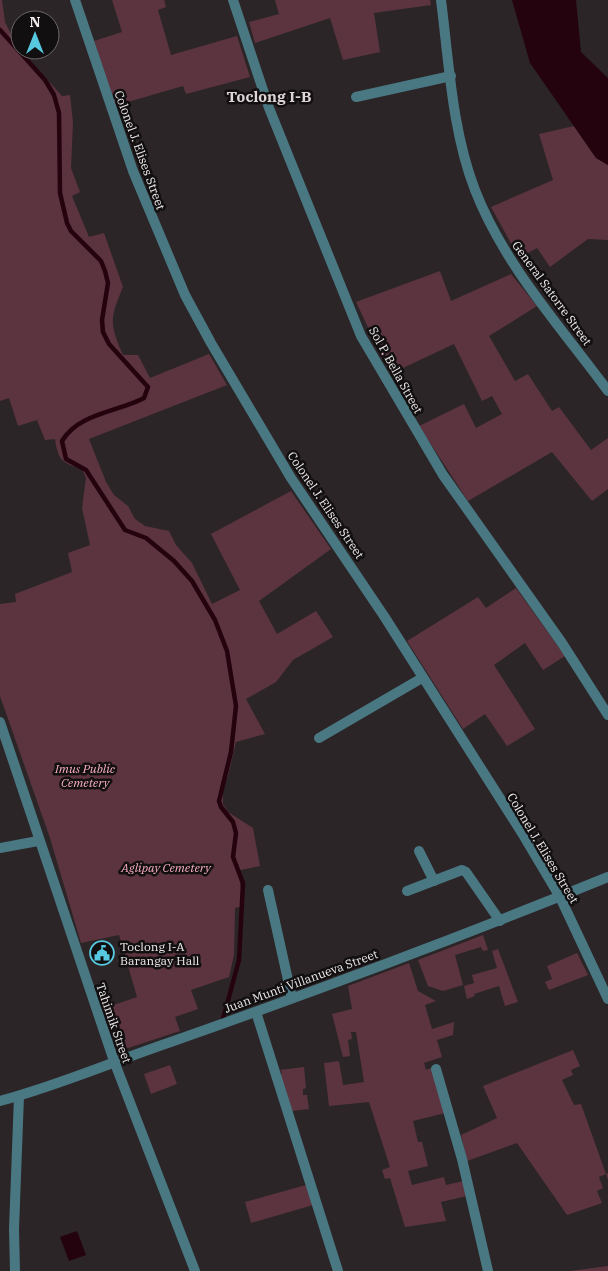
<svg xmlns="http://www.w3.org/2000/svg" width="608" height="1271" font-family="'IBM Plex Serif',serif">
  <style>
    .green { fill: #5b343f }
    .water { fill: #24030f }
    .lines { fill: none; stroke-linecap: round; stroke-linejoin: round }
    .stream { stroke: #24030f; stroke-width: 4.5 }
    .minor { stroke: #497883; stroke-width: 10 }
    .tertiary { stroke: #497883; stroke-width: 10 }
    .labels { text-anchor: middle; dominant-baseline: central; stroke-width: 5; stroke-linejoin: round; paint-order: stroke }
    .street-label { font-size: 12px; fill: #f0eced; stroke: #120f10 }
    .park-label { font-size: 12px; font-style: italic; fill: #fab0c3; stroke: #120f10 }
    .poi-label { font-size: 12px; fill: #f0eced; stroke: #120f10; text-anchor: start }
    .quarter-label { font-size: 15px; font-weight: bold; fill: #ded5d7; stroke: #120f10 }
  </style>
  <rect width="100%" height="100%" fill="#2c2527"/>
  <!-- green -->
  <g class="green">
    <path d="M0,0h2l3,22 12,24 45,50 8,-1 3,27 -2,46 9,24 -8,4 17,41 15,-4 19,54c-13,31 -14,36 0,68h15l12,23 59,-24 18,31 -138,54 17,43 8,13 14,11 7,13 10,7 24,5 7,14 16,18 20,41 28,-14 -29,-56 80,-43 40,58 -72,52 18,33 39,-23 17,26 -40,23 -17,22 -30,17 19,35 -29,8 -8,34 -5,11v17l5,8 25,16 7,38 -24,5c6,13 6,23 4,36l-5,1 -1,47 -5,22 -38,13 7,19 -23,8 5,14 -61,20 -14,-43 32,-11 -18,-62 -38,8 -31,-105 -50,-142v-92l16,-2 -1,-8 57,-22 -4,-19 22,-8 -8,-37 4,-30 -4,-9c-20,-6 -24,-9 -27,-30l-10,1 -8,-20 -19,6 -9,-28 -9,3z"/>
    <polygon points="112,0 164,0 166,7 158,10 171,55 237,36 250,77 186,94 183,86 114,106 94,41 122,32"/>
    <polygon points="275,0 430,0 431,5 374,13 380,52 343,60 330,18 255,43 249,22 279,14"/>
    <polygon points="574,126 596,158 608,165 608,240 588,239 550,267 537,248 519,258 491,207 553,180 539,134"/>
    <polygon points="440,271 451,301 511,274 537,306 489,336 515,381 528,374 552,411 559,407 591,450 608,438 608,489 592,501 552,452 468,501 419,426 464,404 476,428 502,414 492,396 482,401 454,344 390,374 356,302"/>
    <polygon points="516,588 565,656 543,670 525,643 494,665 535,729 507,746 485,714 463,729 407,641 478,597 486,608"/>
    <polygon points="483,935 488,950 483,951 481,947 455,955 463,985 443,991 428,986 418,960"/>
    <polygon points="498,949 518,1002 505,1006 499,986 474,994 475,996 467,999 464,986 474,983 472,975 497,968 492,951"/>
    <polygon points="577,953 588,975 549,990 545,982 552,979 547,966"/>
    <polygon points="409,963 418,991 436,1001 425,1005 432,1029 454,1022 453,1035 437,1040 442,1057 424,1063 426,1070 431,1068 445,1113 413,1121 418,1142 422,1142 428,1166 408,1171 412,1185 444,1177 446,1185 463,1181 467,1196 441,1202 446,1221 405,1227 390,1178 385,1179 382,1170 390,1167 369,1102 329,1106 324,1063 339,1061 343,1085 364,1082 356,1032 351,1032 352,1039 348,1040 350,1056 343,1057 332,1014 352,1009 348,986"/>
    <polygon points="573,1050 580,1066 571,1070 573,1075 562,1080 574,1105 581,1104 606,1174 608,1173 608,1180 606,1174 599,1177 603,1188 597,1191 602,1203 567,1215 517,1143 467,1161 461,1135 497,1118 483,1086"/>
    <polygon points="170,1065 177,1084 151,1094 144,1074"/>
    <polygon points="304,1067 306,1088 303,1089 303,1095 307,1095 309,1109 292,1111 280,1076 282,1072 280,1070"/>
    <polygon points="306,1185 313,1205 251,1223 245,1202"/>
    <polygon points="608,1266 608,1271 570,1271"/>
  </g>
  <!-- water -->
  <g class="water">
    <polygon points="512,0 576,0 581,52 608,78 608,165 596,158 530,63"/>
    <polygon points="77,1231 86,1255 69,1261 60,1237"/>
  </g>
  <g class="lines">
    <!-- stream -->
    <path class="stream" d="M0,30l45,50 9,15 5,18 1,80 7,30 4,8 30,30 4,10 3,12 -6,37 1,12 6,12 39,43 -4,11c-26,14 -65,15 -82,43l4,18 20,11 39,60 21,8 28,23 18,20 23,39 12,31 9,55 -5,46 -12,49 2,6 12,15 3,11 -3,24 10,26 -4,77 -16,59"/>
    <!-- minor -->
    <g class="minor">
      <polyline points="75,0 133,171 185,295 211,343 291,478 384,616 522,833 560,897 608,999"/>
      <polyline points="233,0 269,108 361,336 443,475 562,643 608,715"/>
      <polyline points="356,97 451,76"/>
      <polyline points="0,722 114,1061 195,1271"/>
      <polyline points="319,738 422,678"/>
      <polyline points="0,848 38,841"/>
      <polyline points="419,851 434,881"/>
      <polyline points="268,890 292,998"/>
      <polyline points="407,891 462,870 466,872 500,921"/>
      <polyline points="256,1012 338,1271"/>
      <polyline points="436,1069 462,1159 488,1271"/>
      <polyline points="15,1271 14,1229 19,1096"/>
    </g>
    <!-- tertiary -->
    <g class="tertiary">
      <path d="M441,0c8,62 11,131 34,190 29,75 86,137 133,201"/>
      <path d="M0,1101c57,-15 112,-39 168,-58 148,-52 295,-107 440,-166"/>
    </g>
  </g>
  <!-- icons -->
  <defs>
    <g id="civic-ring" transform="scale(1.25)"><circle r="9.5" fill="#120f10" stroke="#56c9e1" stroke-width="1.5"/><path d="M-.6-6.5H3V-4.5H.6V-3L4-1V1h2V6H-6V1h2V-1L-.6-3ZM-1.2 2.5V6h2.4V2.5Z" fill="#56c9e1"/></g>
  </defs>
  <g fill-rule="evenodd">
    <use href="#civic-ring" x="102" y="953"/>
  </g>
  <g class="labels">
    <!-- street labels -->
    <g class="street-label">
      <text transform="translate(140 150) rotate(70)">Colonel J. Elises Street</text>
      <text transform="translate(552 293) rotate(54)">General Satorre Street</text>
      <text transform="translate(396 370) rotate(61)">Sol P. Bella Street</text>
      <text transform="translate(326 505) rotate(56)">Colonel J. Elises Street</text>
      <text transform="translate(543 848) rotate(59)">Colonel J. Elises Street</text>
      <text transform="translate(301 981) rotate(-20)">Juan Munti Villanueva Street</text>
      <text transform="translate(114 1023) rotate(71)">Tahimik Street</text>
    </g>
    <!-- park labels -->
    <g class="park-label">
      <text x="85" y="768">Imus Public<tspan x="85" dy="14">Cemetery</tspan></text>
      <text x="166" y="867">Aglipay Cemetery</text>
    </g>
    <!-- poi labels -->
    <g class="poi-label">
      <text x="120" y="946">Toclong I-A<tspan x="120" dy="14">Barangay Hall</tspan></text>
    </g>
    <!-- quarter labels -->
    <g class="quarter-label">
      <text x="269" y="96">Toclong I-B</text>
    </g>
  </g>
  <!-- north arrow -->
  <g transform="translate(35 35)"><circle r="24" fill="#120f10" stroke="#6b6768"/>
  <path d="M0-4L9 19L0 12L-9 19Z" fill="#56c9e1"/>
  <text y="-8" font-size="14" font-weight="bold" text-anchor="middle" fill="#f0eced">N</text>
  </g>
</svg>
